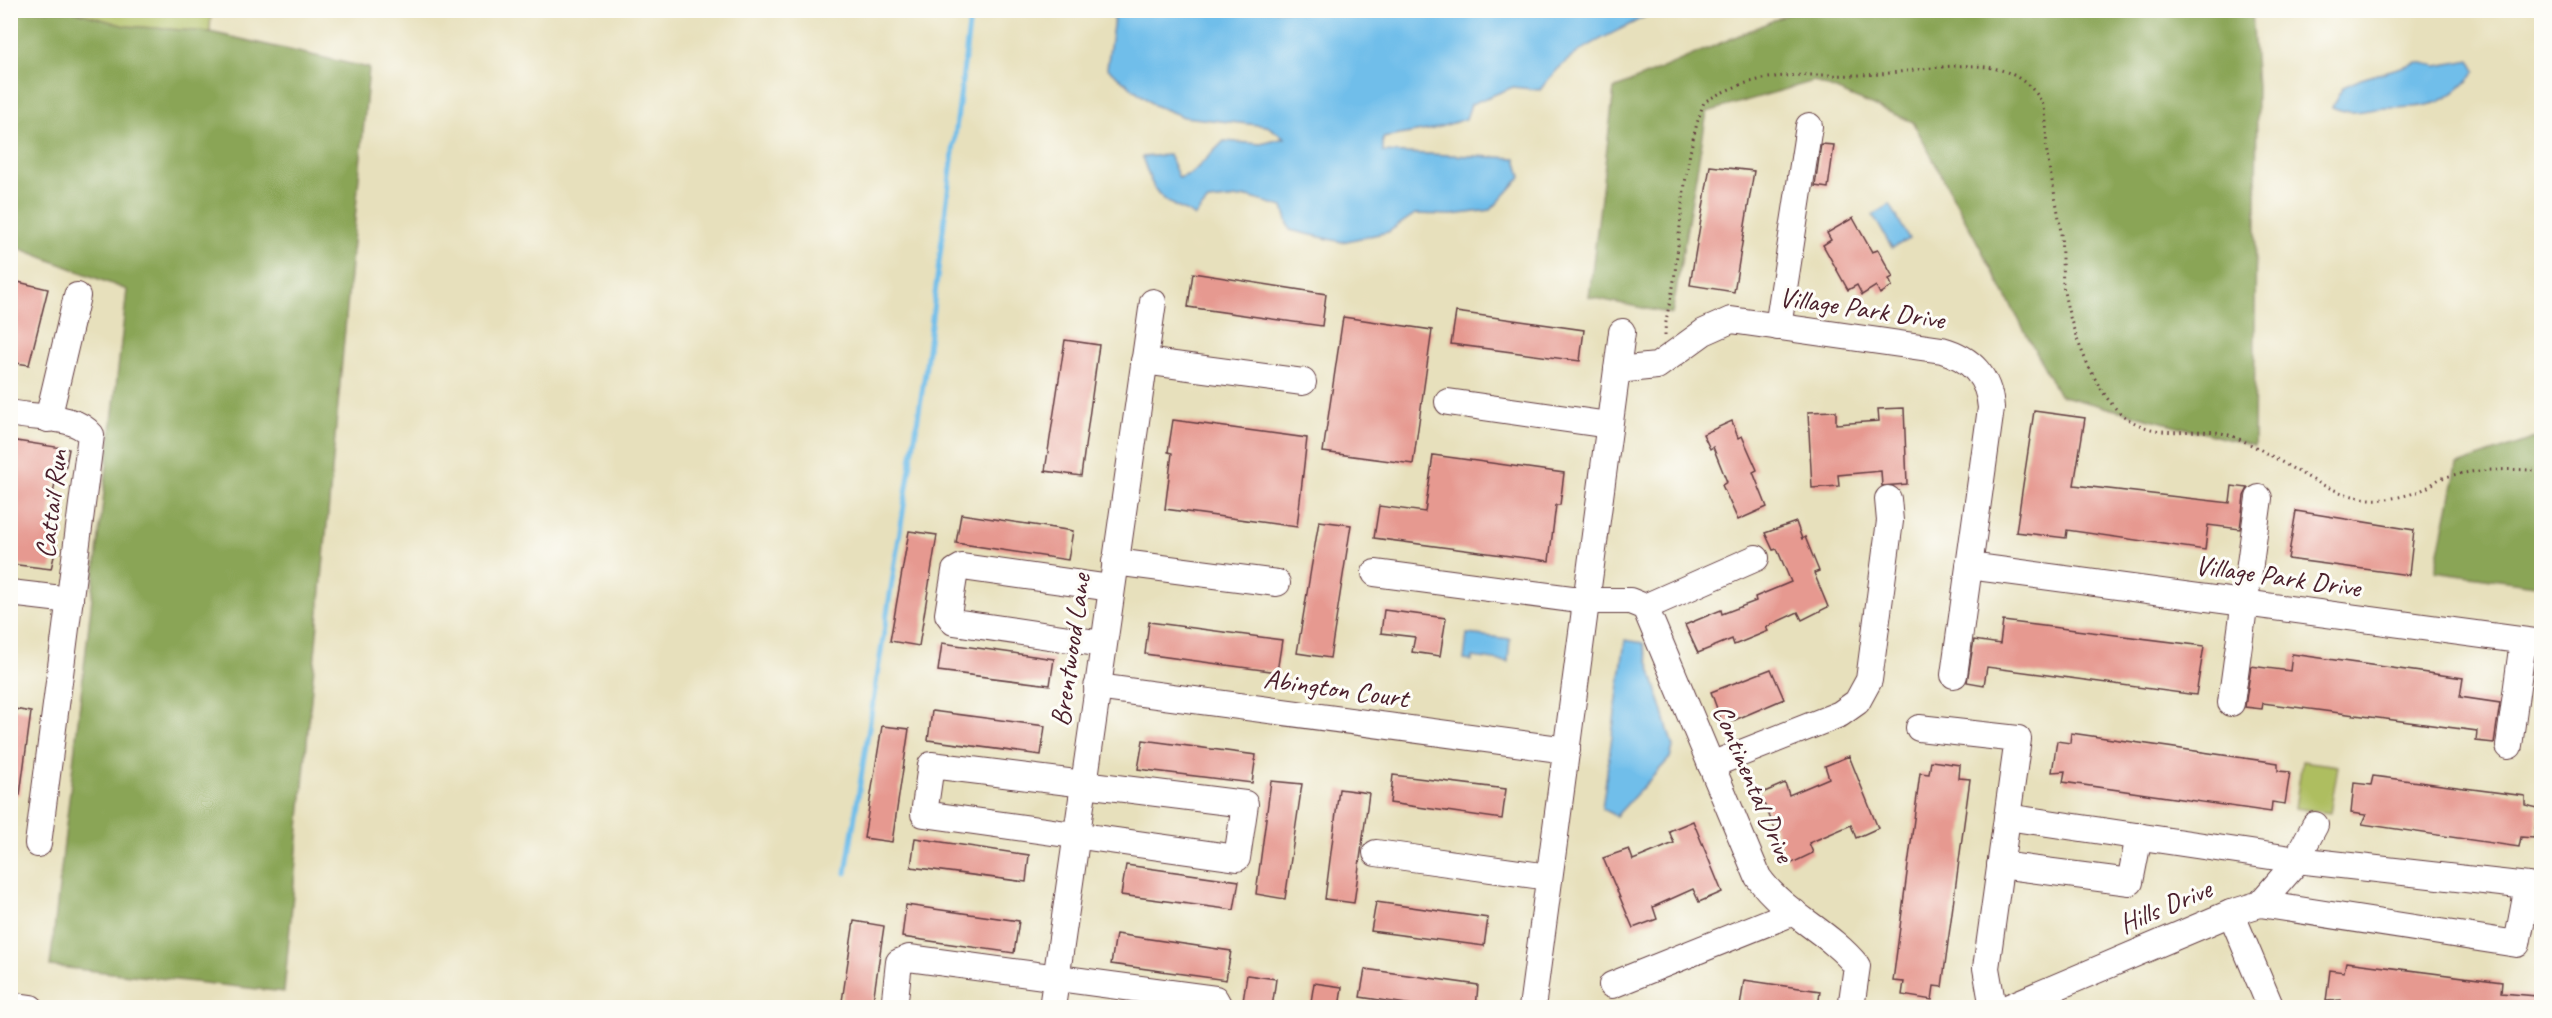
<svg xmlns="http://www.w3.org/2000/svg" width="2552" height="1018" font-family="Caveat,sans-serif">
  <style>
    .green { fill: #aebe61; stroke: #7c6e46; stroke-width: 1.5 }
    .forest { fill: #8aa557; stroke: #6a6241; stroke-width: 1.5 }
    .water { fill: #70beea; stroke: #5d6e8a; stroke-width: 1.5 }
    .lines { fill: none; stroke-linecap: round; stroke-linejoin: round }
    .stream { stroke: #70beea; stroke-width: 5 }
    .building { fill: #e69990 }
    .minor-casing { stroke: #623c41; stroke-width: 28 }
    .path { stroke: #623c41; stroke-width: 3; stroke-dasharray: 1.5 4.5; stroke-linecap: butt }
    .minor { stroke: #fff; stroke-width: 26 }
    .labels { text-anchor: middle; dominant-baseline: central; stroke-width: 6; stroke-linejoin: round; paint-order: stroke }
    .street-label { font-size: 28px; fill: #4a1f2b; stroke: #fdfcf7 }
  </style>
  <rect width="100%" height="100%" fill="#fdfcf7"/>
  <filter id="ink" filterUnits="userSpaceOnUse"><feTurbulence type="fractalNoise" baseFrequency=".0167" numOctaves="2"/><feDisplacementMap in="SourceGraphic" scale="12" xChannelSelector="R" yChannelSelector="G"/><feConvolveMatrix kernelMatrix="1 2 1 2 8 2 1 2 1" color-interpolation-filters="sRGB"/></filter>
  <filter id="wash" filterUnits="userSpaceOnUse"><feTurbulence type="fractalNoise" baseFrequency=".008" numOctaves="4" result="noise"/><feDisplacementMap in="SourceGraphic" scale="24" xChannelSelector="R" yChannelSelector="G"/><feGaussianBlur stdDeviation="1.35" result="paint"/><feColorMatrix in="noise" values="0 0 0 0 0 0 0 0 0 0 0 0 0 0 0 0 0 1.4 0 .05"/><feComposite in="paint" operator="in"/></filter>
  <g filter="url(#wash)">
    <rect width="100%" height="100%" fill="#e7e0bc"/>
    <!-- green -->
    <g class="green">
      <polygon points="73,11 211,11 210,32 125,26"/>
      <polygon points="2302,761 2338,766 2330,813 2295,808"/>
    </g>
    <!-- forest -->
    <g class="forest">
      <polygon points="11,10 73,11 125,26 210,32 369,68 284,992 50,966 127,290 11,245"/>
      <polygon points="1795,11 2252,11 2257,88 2254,446 2059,395 1913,122 1814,81 1707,112 1672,314 1589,297 1614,89"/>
      <polygon points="2541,436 2541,586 2435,571 2457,465"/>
    </g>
    <!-- water -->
    <g class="water">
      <path d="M1115,11v-1l540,1c-46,27 -82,33 -115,79l-27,-3 -42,17 -5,15 -33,10 -50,9v14l133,6 5,19 -30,33 -39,5 -37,-1 -27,18 -46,10 -52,-12 -7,-23 -35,-10 -40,4 -14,16c-8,-8 -13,-7 -21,-12 -21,-11 -23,-27 -31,-48l27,-2 10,23 13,-5 32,-32 37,3 24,-6 -18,-12 -83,-9 -30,-12 -47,-37z"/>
      <path d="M2470,60l6,11c-29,36 -48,36 -90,37 -24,1 -30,9 -54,-1l11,-20 18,-8 57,-17 19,4z"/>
      <polygon points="1890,204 1909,239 1892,248 1873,215"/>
      <polygon points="1467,634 1510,639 1508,662 1473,657 1472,661 1464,660"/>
      <polygon points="1625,640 1643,643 1673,747 1670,758 1616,816 1602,809"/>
    </g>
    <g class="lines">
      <!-- stream -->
      <polyline class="stream" points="846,873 925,373 971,10"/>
    </g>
    <g id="blocks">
      <!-- building -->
      <g class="building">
        <polygon points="1821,144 1834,145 1828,188 1815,186"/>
        <polygon points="1710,166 1754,171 1734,292 1690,285"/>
        <polygon points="1853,218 1872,252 1878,250 1893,277 1889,279 1892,286 1880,294 1876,286 1862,295 1857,285 1848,290 1823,245 1831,240 1827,233"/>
        <polygon points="1193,273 1326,294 1322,326 1188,307"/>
        <polygon points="18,282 48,289 29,365 10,362 10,292 14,293"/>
        <polygon points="1456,312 1584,330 1580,361 1451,344"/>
        <polygon points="1343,317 1432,330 1413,464 1323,452"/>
        <polygon points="1065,340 1099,345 1081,476 1045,471"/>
        <polygon points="1904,408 1907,484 1882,486 1881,471 1838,475 1839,486 1812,488 1808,412 1836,411 1836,424 1879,421 1878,409"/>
        <polygon points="2034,411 2085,418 2074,485 2230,503 2232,486 2248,488 2244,496 2240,529 2208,525 2205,550 2067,530 2066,538 2016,532"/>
        <polygon points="1173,420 1307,438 1297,527 1165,509 1172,453 1168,452"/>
        <polygon points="1732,421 1738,438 1742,436 1757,470 1753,472 1767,507 1738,520 1722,485 1727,482 1713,447 1710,449 1703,434"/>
        <polygon points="10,440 69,449 65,470 55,482 47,534 57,544 51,569 10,564"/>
        <polygon points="1433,455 1564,473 1560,505 1556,505 1549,561 1374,538 1379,506 1425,512"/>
        <polygon points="2296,511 2414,530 2409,575 2288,559"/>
        <polygon points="961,514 1073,531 1068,560 956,543"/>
        <polygon points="1319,521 1351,525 1330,658 1297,653"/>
        <polygon points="1796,522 1802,539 1805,537 1819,571 1814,573 1828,607 1802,620 1798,612 1766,627 1768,631 1734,645 1732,639 1698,653 1685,625 1721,610 1722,614 1756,601 1755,597 1791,582 1777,549 1773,550 1765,533"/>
        <polygon points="909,531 937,535 919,646 890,641"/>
        <polygon points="1384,610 1446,618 1440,656 1412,652 1415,637 1381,633"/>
        <polygon points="2003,621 2204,646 2196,695 1987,667 1984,685 1967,682 1974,640 2000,644"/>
        <polygon points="1149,622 1282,640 1277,672 1145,654"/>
        <polygon points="942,643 1054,659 1050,685 938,671"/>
        <polygon points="2292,654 2463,678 2460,697 2500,703 2494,743 2476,741 2477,731 2263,703 2262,709 2245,707 2251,666 2290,671"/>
        <polygon points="1771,669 1784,699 1723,725 1711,692"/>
        <polygon points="10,708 31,712 20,795 10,794"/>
        <polygon points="932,711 1045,726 1041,755 928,740"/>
        <polygon points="882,726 909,729 892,842 864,838"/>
        <polygon points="2071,733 2278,763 2278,771 2290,772 2285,804 2272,802 2271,812 2063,782 2065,771 2052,772 2057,741 2070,743"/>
        <polygon points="1143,740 1256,755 1252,783 1138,769"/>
        <polygon points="1849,756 1878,828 1856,838 1851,825 1809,843 1813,853 1790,864 1760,794 1785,783 1789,795 1829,778 1825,766"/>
        <polygon points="1931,761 1960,765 1959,778 1970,779 1942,987 1934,986 1932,1000 1902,995 1904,982 1893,981 1920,773 1929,774"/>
        <polygon points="1393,775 1506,789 1502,819 1390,803"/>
        <polygon points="2373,776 2525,796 2525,805 2538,808 2534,838 2521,837 2519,847 2362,824 2366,815 2351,813 2354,783 2371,785"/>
        <polygon points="1271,781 1302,784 1285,899 1256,894"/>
        <polygon points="1339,789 1369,793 1354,903 1325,899"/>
        <polygon points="1693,821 1722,892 1699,902 1693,889 1653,907 1657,919 1633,928 1603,858 1629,849 1633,860 1674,843 1669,831"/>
        <polygon points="915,838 1029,855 1026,882 911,867"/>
        <polygon points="1126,865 1239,881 1234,910 1121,895"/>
        <polygon points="1376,902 1488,918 1484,946 1371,931"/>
        <polygon points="906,905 1019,921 1014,953 902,937"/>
        <polygon points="854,921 884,926 872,1008 841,1008"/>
        <polygon points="1116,934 1231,951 1226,980 1111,964"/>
        <polygon points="2346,962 2502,982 2501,993 2537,996 2537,1008 2339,1008 2341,1000 2326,1001 2330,970 2344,972"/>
        <polygon points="1365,969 1478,985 1476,1008 1433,1008 1360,997"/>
        <polygon points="1247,975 1276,979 1272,1008 1242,1008"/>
        <polygon points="1744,980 1820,991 1818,1008 1740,1007"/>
        <polygon points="1314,983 1342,987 1339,1008 1310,1008"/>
      </g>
    </g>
  </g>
  <g filter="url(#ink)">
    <use href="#blocks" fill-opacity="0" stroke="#623c41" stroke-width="1.5"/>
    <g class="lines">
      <!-- minor casing -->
      <g class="minor-casing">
        <g id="minor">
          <polyline points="1778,327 1809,126"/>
          <polyline points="1144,361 1303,382"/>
          <path d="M1617,370l40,-4 47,-34 27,-12 211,30c29,8 47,27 49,58l-37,267"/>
          <polyline points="1448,402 1609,425"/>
          <path d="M10,413c25,6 65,1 81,22l-53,409"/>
          <polyline points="48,419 77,296"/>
          <polyline points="1115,562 1277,583"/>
          <polyline points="1969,566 2542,643"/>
          <path d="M1375,573l212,28h43l15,6 113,270c26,37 71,54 99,89l-6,42"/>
          <polyline points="10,593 70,600"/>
          <polyline points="1645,607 1756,558"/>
          <polyline points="1103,644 954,622 948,614 955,571 962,567 1111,588"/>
          <polyline points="1097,687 1567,750"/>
          <polyline points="2231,703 2259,498"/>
          <polyline points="1919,728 2018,739 1986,968 1993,1008"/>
          <polyline points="2509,746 2523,641"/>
          <polygon points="931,765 1245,804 1237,858 924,814"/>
          <polyline points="1711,765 1840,714 1857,702 1869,680 1890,521 1888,499"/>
          <polyline points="2007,817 2297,860 2528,886 2517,944 2260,904"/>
          <polyline points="1376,853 1549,877"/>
          <polyline points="2000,865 2130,882 2139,836"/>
          <polyline points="2231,913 2271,1008"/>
          <polyline points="1612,985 1794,912"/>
          <polyline points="10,1005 31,1008"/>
          <polyline points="894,1008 899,962 909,958 1215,999 1220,1008"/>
          <polyline points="1052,1008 1153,302"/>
          <polyline points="1532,1008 1622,332"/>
          <polyline points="2007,1008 2231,913 2260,904 2293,866 2315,825"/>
        </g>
      </g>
      <!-- path -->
      <path class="path" d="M1665,335c0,-19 7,-37 9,-55 8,-60 9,-121 30,-178 64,-38 108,-23 176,-28 37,-3 89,-15 124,-3 13,4 29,16 36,28 9,13 5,39 7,55 4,26 11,52 14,79 1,16 1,34 2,51 4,37 32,114 65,135 38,24 68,4 104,17 51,20 98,68 155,63 13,-2 28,-5 39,-11 5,-2 9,-7 14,-9 26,-10 74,-11 102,-8"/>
      <!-- minor -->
      <use href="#minor" class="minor"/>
    </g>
  </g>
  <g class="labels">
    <!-- street labels -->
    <g class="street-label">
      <text transform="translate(1862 308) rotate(8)">Village Park Drive</text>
      <text transform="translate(51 504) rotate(-83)">Cattail Run</text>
      <text transform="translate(2278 576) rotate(8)">Village Park Drive</text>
      <text transform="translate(1070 650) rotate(-82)">Brentwood Lane</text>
      <text transform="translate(1336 688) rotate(8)">Abington Court</text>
      <text transform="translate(1754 783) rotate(67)">Continental Drive</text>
      <text transform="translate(2165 906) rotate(-23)">Hills Drive</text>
    </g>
  </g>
  <!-- margin -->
  <rect width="2552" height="1018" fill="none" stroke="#fdfcf7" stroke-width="36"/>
</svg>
